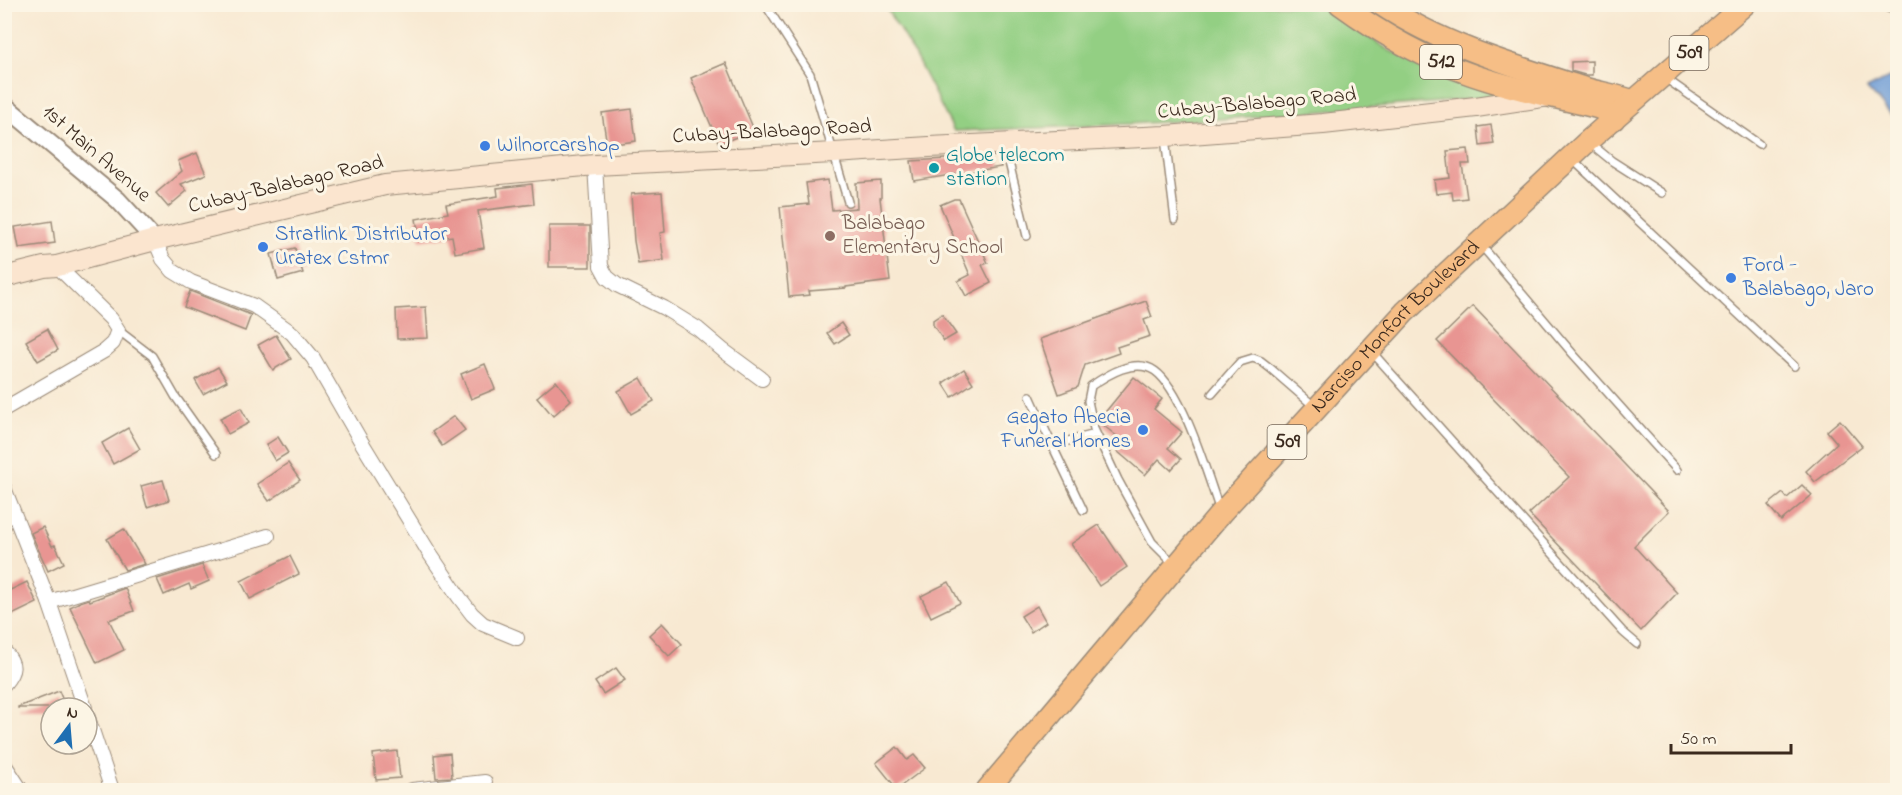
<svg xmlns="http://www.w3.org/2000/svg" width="1902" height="795" font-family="'Indie Flower',sans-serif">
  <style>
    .green { fill: #93cf83; stroke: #677c50; stroke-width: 1.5 }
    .water { fill: #6e9cd6; stroke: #54637a; stroke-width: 1.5 }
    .building { fill: #e89592 }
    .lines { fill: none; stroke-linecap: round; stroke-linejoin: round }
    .service-casing { stroke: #9a8a78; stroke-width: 10 }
    .minor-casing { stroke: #9a8a78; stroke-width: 16 }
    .tertiary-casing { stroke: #9a8a78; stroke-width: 20 }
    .secondary-casing { stroke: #9a8a78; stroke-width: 22 }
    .primary-casing { stroke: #9a8a78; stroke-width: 24 }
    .service { stroke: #fff; stroke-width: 7 }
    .minor { stroke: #fff; stroke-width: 14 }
    .tertiary { stroke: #fff; stroke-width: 16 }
    .secondary { stroke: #fbe5cf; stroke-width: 20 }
    .primary { stroke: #f6be86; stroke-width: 21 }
    .shop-dot { fill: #3f7fe0; stroke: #fcf5e5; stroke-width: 2 }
    .culture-dot { fill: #0f9aa8; stroke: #fcf5e5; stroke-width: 2 }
    .education-dot { fill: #8d6e63; stroke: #fcf5e5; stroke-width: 2 }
    .labels { text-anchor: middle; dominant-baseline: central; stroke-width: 6; stroke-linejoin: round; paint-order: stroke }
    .shield { fill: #fcf5e5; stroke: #75675a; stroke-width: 1.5 }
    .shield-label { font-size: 20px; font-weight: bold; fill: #3b2a1e }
    .street-label { font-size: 21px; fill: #3b2a1e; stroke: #fcf5e5 }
    .shop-label { font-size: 21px; fill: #366cbe; stroke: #fcf5e5; text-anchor: start }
    .culture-label { font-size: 21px; fill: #0d838f; stroke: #fcf5e5; text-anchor: start }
    .education-label { font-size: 21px; fill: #785e54; stroke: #fcf5e5; text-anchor: start }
  </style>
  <rect width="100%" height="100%" fill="#fcf5e5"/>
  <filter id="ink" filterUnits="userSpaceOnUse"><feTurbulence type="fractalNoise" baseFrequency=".0167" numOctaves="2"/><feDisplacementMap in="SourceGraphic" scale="12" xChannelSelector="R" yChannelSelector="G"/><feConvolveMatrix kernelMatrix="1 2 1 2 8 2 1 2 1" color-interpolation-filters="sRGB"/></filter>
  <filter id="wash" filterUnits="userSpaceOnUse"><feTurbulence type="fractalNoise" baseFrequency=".008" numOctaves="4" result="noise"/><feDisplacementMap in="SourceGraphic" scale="24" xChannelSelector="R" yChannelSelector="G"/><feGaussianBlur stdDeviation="1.35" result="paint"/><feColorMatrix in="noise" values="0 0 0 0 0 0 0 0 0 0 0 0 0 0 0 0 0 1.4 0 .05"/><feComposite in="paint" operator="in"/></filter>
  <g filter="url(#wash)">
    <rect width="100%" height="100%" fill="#f8e9d2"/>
    <!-- green -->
    <polygon class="green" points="884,5 1320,5 1390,51 1504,97 1220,119 1089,126 954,131 911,48"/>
    <!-- water -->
    <polygon class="water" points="1897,74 1897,121 1867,89"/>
    <g id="blocks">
      <!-- building -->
      <g class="building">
        <polygon points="1592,61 1592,75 1585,75 1571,71 1571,62"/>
        <polygon points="726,63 754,130 719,144 691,78"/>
        <polygon points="632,109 636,141 607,145 602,113"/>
        <polygon points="1491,125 1494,144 1480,146 1478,127"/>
        <polygon points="1468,149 1470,164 1462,164 1467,198 1453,200 1452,192 1436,194 1434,180 1450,178 1447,151"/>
        <polygon points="197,153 206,174 181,184 187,191 168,207 156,193 182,171 178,161"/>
        <polygon points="998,156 1001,167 914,181 911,161"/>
        <polygon points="828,180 832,210 857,208 856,183 881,181 881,198 880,198 890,281 846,287 846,288 809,291 810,295 789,297 780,207 809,204 806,183"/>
        <polygon points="532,184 534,204 478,211 484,248 455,253 452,236 420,241 416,219 448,213 446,204 498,196 497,188"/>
        <polygon points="662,192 665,232 660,233 664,260 638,264 634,241 631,194"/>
        <polygon points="954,199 959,199 988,263 982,265 991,283 966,296 958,281 970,275 940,205"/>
        <polygon points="52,221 55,243 19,248 15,227"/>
        <rect x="549" y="226" width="41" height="41"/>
        <polygon points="295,248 303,273 278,280 271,254"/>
        <polygon points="190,291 251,315 245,331 184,307"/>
        <polygon points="1146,301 1152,317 1144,320 1150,336 1117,347 1119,353 1085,365 1078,387 1059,394 1040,339"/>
        <polygon points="1473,306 1669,511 1634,546 1677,593 1641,631 1529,514 1569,477 1437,341"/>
        <polygon points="426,307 428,338 397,339 396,309"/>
        <polygon points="942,314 956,334 944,341 933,325 933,320"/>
        <polygon points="841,323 849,335 835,344 827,333"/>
        <polygon points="47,329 58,350 38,361 26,341"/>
        <polygon points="276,335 291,359 273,370 258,345"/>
        <polygon points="485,364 495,389 471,399 461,374"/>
        <polygon points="218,367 227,381 203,394 195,380"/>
        <polygon points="964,369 973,383 952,397 943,383"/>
        <polygon points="1134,377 1162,399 1154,409 1182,432 1168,448 1181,459 1171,470 1159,459 1145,475 1117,451 1124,442 1098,421"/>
        <polygon points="641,378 654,401 631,414 618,391"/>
        <polygon points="556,381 571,400 553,416 537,397"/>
        <polygon points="241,408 249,423 228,434 220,418"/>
        <polygon points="454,416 465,430 442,446 432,432"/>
        <polygon points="1840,420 1862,446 1815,482 1806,471 1837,443 1827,431"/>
        <polygon points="128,428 140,449 113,464 102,443"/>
        <polygon points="278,437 288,453 275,461 266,445"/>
        <polygon points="288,463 300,480 269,501 257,484"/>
        <polygon points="163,480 169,500 147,507 141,486"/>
        <polygon points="1802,485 1812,495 1781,521 1768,505 1783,493 1787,498"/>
        <polygon points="1099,525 1127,567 1099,586 1071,544"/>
        <polygon points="43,527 52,546 55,545 64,563 48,571 31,533"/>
        <polygon points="124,529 145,564 125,570 107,539"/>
        <polygon points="290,556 299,574 250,599 241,581"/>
        <polygon points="202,565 209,581 191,589 189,584 164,595 157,579"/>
        <polygon points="27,582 37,603 12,615 4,599 4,593"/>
        <polygon points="949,582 960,603 931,617 921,596"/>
        <polygon points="125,588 134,611 109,620 124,650 97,663 70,607 80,602 89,599 90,601"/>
        <polygon points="1037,606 1046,622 1031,632 1021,616"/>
        <polygon points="662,623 682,644 669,656 649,635"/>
        <polygon points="616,668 625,680 603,694 595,682"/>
        <polygon points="59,691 66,708 18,708 18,707"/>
        <polygon points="897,747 907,760 914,755 925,768 897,789 876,763"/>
        <polygon points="397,751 400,778 376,780 373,754"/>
        <polygon points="450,753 452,777 436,778 434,755"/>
      </g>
    </g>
  </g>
  <g filter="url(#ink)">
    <use href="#blocks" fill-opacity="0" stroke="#9a8a78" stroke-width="1.5"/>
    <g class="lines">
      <!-- service casing -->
      <g class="service-casing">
        <g id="service">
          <polyline points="765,4 810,74 848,202"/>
          <polyline points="1885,4 1888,8 1898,11"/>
          <polyline points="1665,78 1759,144"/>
          <polyline points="1165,138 1175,220"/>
          <polyline points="1590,143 1612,161 1662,193"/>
          <polyline points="1005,146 1027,236"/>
          <polyline points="1572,159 1794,366"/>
          <polyline points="1480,244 1573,354 1677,470"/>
          <polyline points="118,330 152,356 175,396 216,454"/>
          <polyline points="1372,352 1623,632 1637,644"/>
          <polyline points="1212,394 1240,362 1253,358 1261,361 1270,368 1315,407"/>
          <polyline points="1030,396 1052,445 1096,434"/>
          <polyline points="1052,445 1083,510"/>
          <path d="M1175,565l-23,-23 -34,-62 -24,-51 -6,-28 3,-15c16,-11 44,-29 64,-15 28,20 52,103 64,137"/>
        </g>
      </g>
      <!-- minor casing -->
      <g class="minor-casing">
        <g id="minor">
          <polyline points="595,165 601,266 607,277 617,285 664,308 698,329 724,351 762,379"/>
          <polyline points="155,240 163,259 173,271 191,282 254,306 292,333 313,358 362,443 430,554 459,597 472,614 483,624 517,638"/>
          <polyline points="4,409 104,351 113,343 118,330 111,319 57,266"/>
          <polyline points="4,488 49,602 85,708"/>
          <polyline points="49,602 268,536"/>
          <path d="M4,651c12,13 11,20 0,33"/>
          <polyline points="87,715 112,790"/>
          <polyline points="4,764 21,790"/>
          <polyline points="412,790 485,782"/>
        </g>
      </g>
      <!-- tertiary casing -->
      <g class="tertiary-casing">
        <polyline id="tertiary" points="4,105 118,200 155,240"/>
      </g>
      <!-- secondary casing -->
      <g class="secondary-casing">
        <polyline id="secondary" points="4,277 44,267 57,266 155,240 385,185 595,165 834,153 929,147 1165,136 1323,124 1476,107 1549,96"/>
      </g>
      <!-- primary casing -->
      <g class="primary-casing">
        <g id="primary">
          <path d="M1340,4c40,29 83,54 130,70 42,15 86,23 129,34l6,3 9,8"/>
          <path d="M1380,4c62,41 134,62 204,84 17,5 33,7 49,13"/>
          <path id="s1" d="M987,790l234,-277 184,-201 183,-171 157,-137"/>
        </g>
      </g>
      <!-- service -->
      <use href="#service" class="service"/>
      <!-- minor -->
      <use href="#minor" class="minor"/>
      <!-- tertiary -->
      <use href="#tertiary" class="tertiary"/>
      <!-- secondary -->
      <use href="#secondary" class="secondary"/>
      <!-- primary -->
      <use href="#primary" class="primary"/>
    </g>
  </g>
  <!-- markers -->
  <g class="shop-dot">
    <circle cx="485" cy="146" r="6"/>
    <circle cx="263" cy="247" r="6"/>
    <circle cx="1731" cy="278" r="6"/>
    <circle cx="1143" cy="430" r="6"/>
  </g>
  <circle class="culture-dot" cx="934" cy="168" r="6"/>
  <circle class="education-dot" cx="830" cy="236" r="6"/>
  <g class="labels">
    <!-- shield labels -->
    <g class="shield">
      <rect x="1669.5" y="36" width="39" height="34" rx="4.5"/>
      <rect x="1420" y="45" width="42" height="34" rx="4.5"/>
      <rect x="1267.5" y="425" width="39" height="34" rx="4.5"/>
    </g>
    <g class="shield-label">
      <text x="1689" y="53">509</text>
      <text x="1441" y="62">512</text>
      <text x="1287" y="442">509</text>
    </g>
    <!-- street labels -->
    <g class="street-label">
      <text transform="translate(1257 104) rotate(-5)">Cubay-Balabago Road</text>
      <text transform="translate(772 132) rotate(-3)">Cubay-Balabago Road</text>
      <text transform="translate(96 154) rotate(41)">1st Main Avenue</text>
      <text transform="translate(286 185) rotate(-13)">Cubay-Balabago Road</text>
      <text stroke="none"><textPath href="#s1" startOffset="618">Narciso Monfort Boulevard</textPath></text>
    </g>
    <!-- shop labels -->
    <g class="shop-label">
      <text x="497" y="146">Wilnorcarshop</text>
      <text x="275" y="235">Stratlink Distributor<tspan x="275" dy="24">Uratex Cstmr</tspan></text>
      <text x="1743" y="266">Ford -<tspan x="1743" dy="24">Balabago, Jaro</tspan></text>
      <text x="1131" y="418" text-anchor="end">Gegato Abecia<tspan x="1131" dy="24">Funeral Homes</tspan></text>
    </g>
    <!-- culture labels -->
    <g class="culture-label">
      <text x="946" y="156">Globe telecom<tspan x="946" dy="24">station</tspan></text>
    </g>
    <!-- education labels -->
    <g class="education-label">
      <text x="842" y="224">Balabago<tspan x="842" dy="24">Elementary School</tspan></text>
    </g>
  </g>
  <!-- margin -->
  <rect width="1902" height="795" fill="none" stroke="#fcf5e5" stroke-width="24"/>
  <!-- north arrow -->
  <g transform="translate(69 726) rotate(16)"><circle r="28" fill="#fcf5e5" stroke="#afa495" stroke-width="1.5"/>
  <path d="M0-4.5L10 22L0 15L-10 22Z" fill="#1f6fb2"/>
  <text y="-9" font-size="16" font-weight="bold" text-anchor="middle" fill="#3b2a1e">N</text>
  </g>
  <!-- scale -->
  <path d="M1671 744v9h120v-9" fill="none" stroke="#3b2a1e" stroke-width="3"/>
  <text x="1680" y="744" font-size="18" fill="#3b2a1e" stroke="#fcf5e5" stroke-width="4.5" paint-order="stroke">50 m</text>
</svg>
